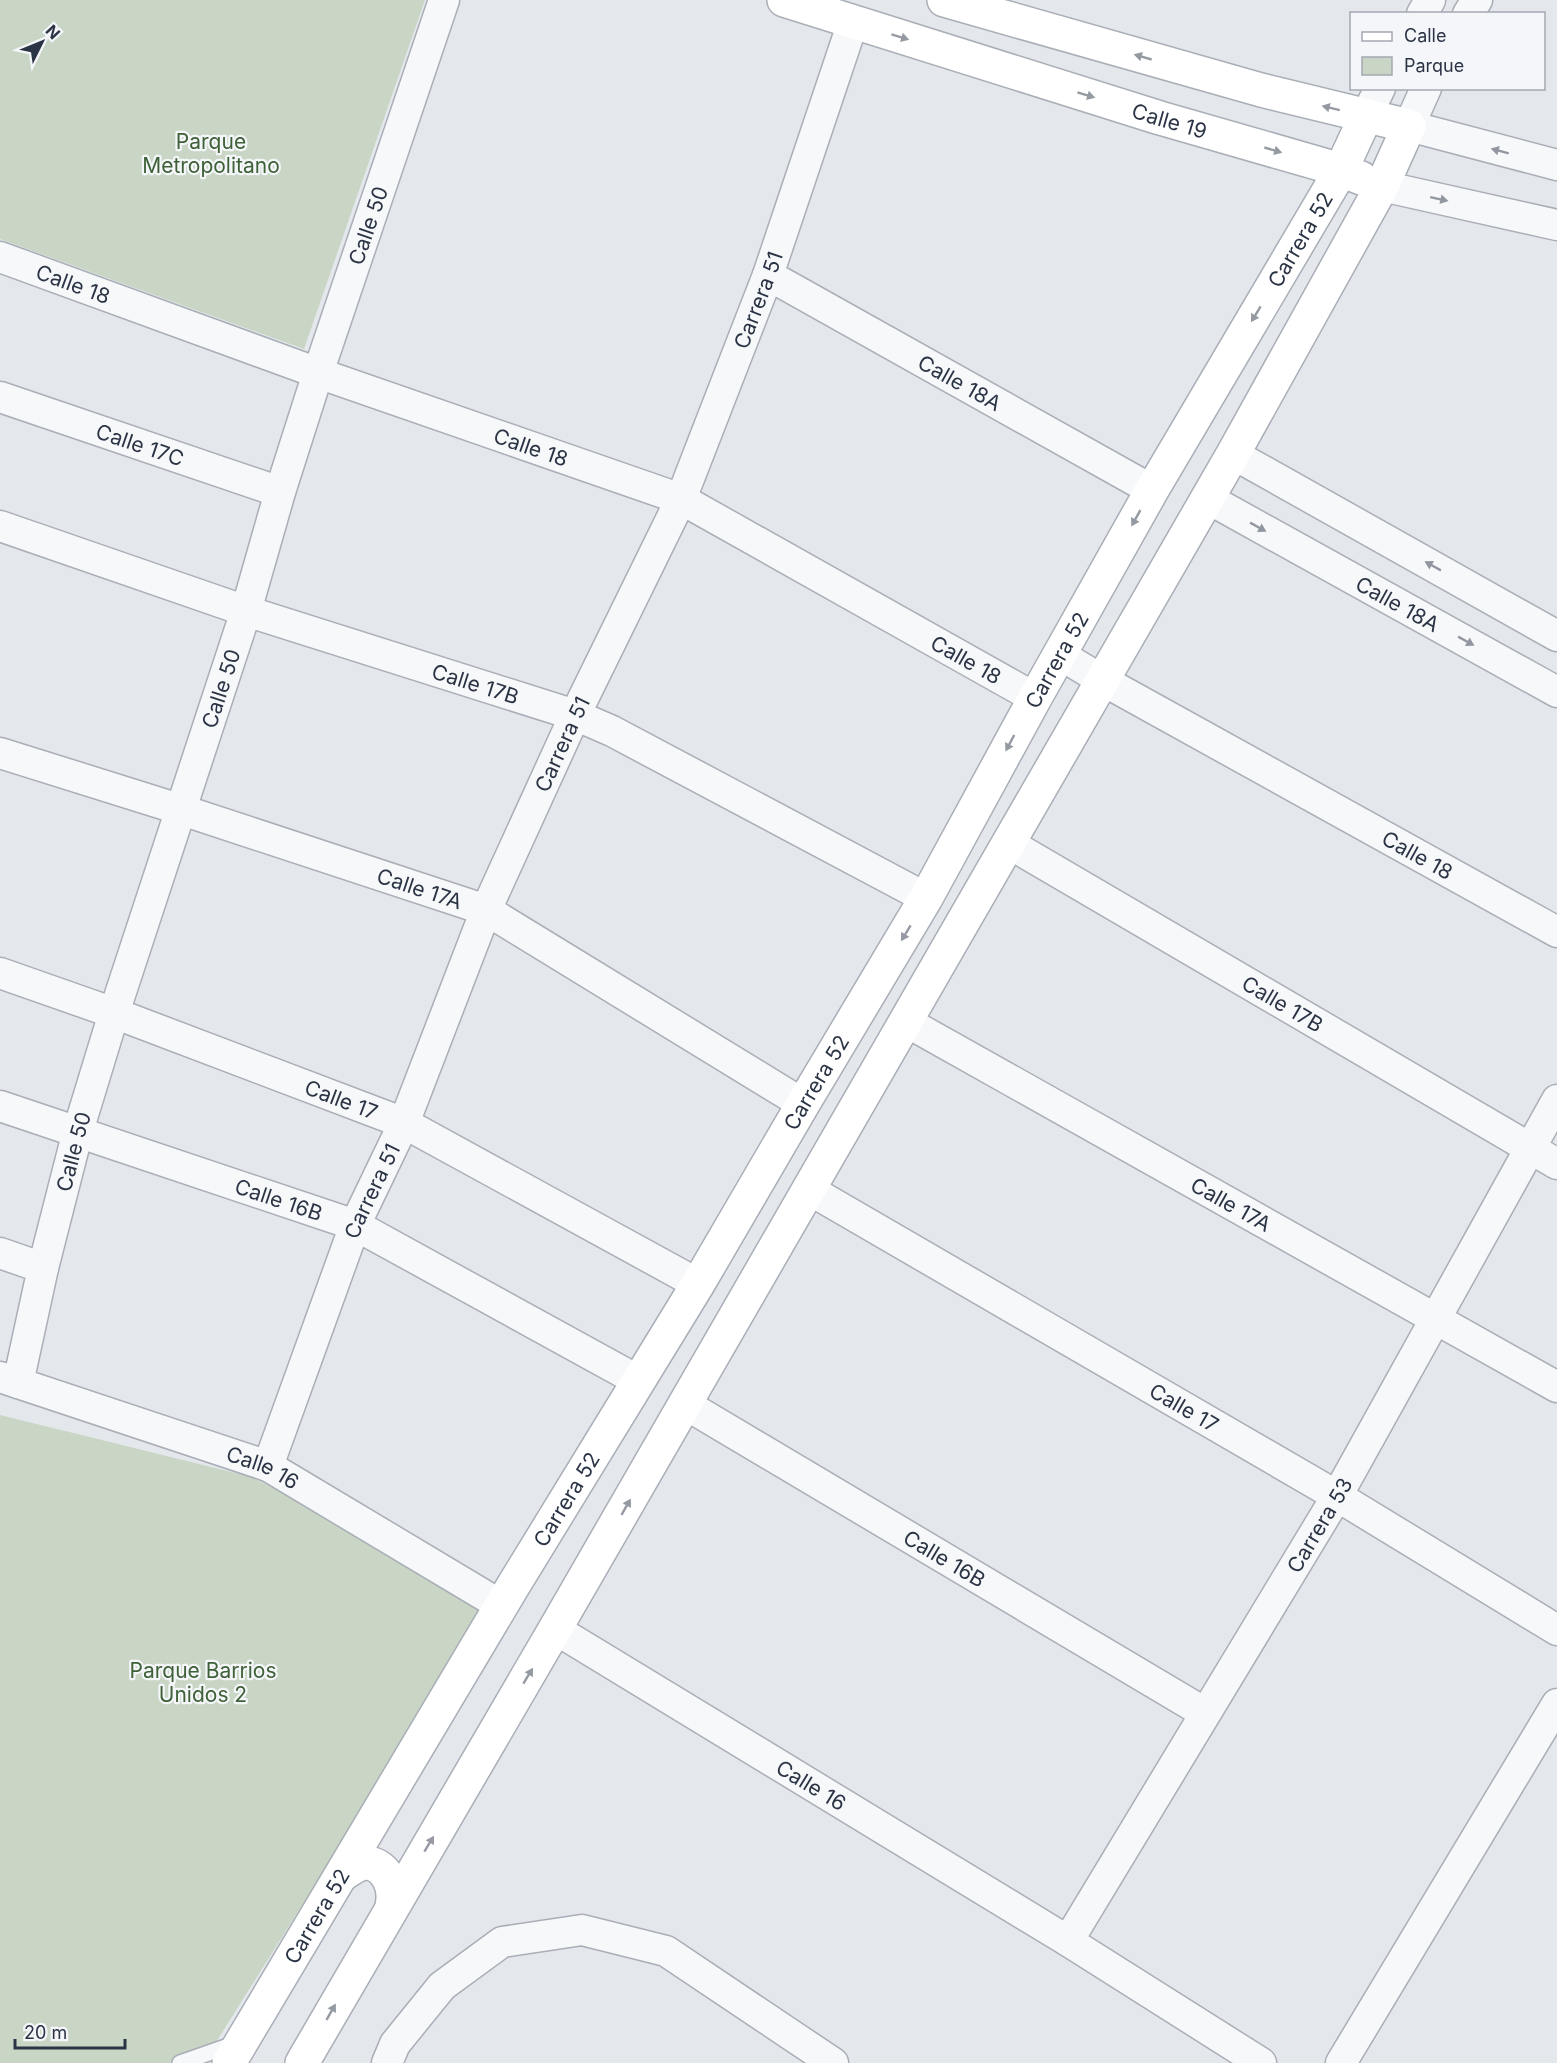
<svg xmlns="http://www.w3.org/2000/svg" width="1557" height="2063" font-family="Inter,sans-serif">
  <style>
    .green { fill: #c9d6c5 }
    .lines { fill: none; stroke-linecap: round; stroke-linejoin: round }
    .lane-casing { stroke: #a9aeb7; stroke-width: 18 }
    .street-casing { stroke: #a9aeb7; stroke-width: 33 }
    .secondary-casing { stroke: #a9aeb7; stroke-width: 36 }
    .lane { stroke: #f7f8fa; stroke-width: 15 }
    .street { stroke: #f7f8fa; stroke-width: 30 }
    .secondary { stroke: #fff; stroke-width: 33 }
    .oneway { fill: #959aa2 }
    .oneway2 { fill: #9196a0 }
    .labels { text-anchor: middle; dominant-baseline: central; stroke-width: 4.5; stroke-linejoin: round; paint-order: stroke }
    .street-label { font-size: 21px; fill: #2b3445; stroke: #f4f6f9 }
    .park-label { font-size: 21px; fill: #3f6138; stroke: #f4f6f9 }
  </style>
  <rect width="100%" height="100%" fill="#e4e7ec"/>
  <!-- green -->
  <g class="green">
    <polygon points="0,0 425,0 304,349 0,239"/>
    <polygon points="0,1415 252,1477 490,1606 203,2063 0,2063"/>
  </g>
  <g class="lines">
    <!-- lane casing -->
    <g class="lane-casing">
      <polyline id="lane" points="180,2063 237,2043"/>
    </g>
    <!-- street casing -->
    <g class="street-casing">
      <g id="street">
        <polyline points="1422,14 1430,0"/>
        <polyline points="1468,14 1477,0"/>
        <polyline points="1426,88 1409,126 1557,165"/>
        <polyline points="1366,116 1380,88"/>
        <polyline points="1382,186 1557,225"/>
        <path id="s1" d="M0,257l318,116 363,126 354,199"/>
        <path id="s2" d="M768,275l384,215"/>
        <path id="s3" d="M0,397l280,95"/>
        <polyline points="1233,454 1557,636"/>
        <path id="s4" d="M1207,498l350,194"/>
        <path id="s5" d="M0,526l246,85 329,104 37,16 314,167"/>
        <path id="s6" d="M1059,654l43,26 455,252"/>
        <path id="s7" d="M0,753l182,57 304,100 317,194"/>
        <path id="s8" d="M1010,844l547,320"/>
        <path id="s9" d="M0,973l114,40 290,110 294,161"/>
        <path id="s10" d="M905,1021l652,366"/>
        <path id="s11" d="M0,1106l355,119 282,155"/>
        <path id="s12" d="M808,1189l529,307 220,134"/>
        <polyline points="0,1253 43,1268"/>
        <path id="s13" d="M0,1377l268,89 234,140"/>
        <path id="s14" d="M18,1383l25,-115 35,-137 36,-118 132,-402 34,-119 38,-119 126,-373"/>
        <path id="s15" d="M685,1404l520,309"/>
        <path id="s16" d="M268,1466l87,-241 49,-102 82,-213 89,-195 106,-216 87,-224 85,-253"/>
        <path id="s17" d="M555,1629l513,312 193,122"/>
        <path id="s18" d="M1068,1941l269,-445 220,-396"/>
        <polyline points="387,2063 395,2044 442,1986 502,1942 582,1930 666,1951 833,2063"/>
        <polyline points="1341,2063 1557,1704"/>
      </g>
    </g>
    <!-- secondary casing -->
    <g class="secondary-casing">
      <g id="secondary">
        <path id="s19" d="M784,0l376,118 181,52 20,8"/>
        <path d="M342,1875c7,-5 17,-13 27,-12 19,4 27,26 23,43"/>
        <path id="s20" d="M229,2063l284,-477 185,-302 105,-180 123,-206 109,-200 117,-208 189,-320 25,-54"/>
        <polyline points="302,2063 555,1629 1233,454 1382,186 1409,126 1261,90 944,0"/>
      </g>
    </g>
    <!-- lane -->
    <use href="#lane" class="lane"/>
    <!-- street -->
    <use href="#street" class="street"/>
    <!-- secondary -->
    <use href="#secondary" class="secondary"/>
  </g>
  <!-- one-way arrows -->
  <defs><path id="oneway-solid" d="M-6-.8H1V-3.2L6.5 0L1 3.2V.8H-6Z" transform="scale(1.5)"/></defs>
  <g class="oneway">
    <use href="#oneway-solid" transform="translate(900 37) rotate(17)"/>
    <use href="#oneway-solid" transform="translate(1143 57) rotate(-164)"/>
    <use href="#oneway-solid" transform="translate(1086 95) rotate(17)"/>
    <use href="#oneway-solid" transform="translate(1331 108) rotate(-166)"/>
    <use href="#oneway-solid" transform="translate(1273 150) rotate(16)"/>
    <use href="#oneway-solid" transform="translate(1256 314) rotate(121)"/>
    <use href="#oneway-solid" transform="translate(1136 518) rotate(119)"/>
    <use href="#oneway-solid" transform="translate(1010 743) rotate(118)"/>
    <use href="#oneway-solid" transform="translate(906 933) rotate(121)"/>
    <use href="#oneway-solid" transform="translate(626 1507) rotate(-60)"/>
    <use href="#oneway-solid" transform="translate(528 1676) rotate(-59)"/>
    <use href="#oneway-solid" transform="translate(429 1844) rotate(-59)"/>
    <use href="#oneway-solid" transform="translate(331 2012) rotate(-60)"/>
  </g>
  <g class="oneway2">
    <use href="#oneway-solid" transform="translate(1500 151) rotate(-165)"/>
    <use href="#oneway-solid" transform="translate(1439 199) rotate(12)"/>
    <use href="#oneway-solid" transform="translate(1258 527) rotate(29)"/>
    <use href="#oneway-solid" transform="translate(1433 566) rotate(-151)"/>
    <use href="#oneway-solid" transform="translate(1466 641) rotate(29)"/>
  </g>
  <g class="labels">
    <!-- street labels -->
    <g class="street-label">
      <text stroke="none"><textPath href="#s19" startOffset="404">Calle 19</textPath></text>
      <text stroke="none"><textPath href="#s14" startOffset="1210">Calle 50</textPath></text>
      <text stroke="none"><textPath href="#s20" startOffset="2115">Carrera 52</textPath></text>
      <text stroke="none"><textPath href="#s1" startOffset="78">Calle 18</textPath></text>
      <text stroke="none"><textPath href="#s16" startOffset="1266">Carrera 51</textPath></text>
      <text stroke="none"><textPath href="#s2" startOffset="220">Calle 18A</textPath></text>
      <text stroke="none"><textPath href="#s3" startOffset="148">Calle 17C</textPath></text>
      <text stroke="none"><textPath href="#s1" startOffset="564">Calle 18</textPath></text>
      <text stroke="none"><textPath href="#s4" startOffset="218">Calle 18A</textPath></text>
      <text stroke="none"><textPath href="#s1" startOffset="1050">Calle 18</textPath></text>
      <text stroke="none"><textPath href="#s20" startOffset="1629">Carrera 52</textPath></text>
      <text stroke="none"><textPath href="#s5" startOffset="501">Calle 17B</textPath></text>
      <text stroke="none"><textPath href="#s14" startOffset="724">Calle 50</textPath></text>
      <text stroke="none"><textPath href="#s16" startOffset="780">Carrera 51</textPath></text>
      <text stroke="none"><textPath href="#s6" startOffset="411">Calle 18</textPath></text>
      <text stroke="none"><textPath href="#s7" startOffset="441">Calle 17A</textPath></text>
      <text stroke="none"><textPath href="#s8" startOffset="316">Calle 17B</textPath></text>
      <text stroke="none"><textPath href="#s20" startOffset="1143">Carrera 52</textPath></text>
      <text stroke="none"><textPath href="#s9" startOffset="364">Calle 17</textPath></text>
      <text stroke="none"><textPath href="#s14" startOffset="238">Calle 50</textPath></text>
      <text stroke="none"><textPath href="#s16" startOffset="294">Carrera 51</textPath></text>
      <text stroke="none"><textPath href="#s11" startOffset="294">Calle 16B</textPath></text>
      <text stroke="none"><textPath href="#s10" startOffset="374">Calle 17A</textPath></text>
      <text stroke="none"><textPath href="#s12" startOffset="435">Calle 17</textPath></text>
      <text stroke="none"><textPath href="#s13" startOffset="278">Calle 16</textPath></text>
      <text stroke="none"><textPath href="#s20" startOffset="657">Carrera 52</textPath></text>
      <text stroke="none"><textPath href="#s18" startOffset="486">Carrera 53</textPath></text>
      <text stroke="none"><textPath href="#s15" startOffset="302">Calle 16B</textPath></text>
      <text stroke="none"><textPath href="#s17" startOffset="300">Calle 16</textPath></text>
      <text stroke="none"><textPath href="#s20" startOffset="171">Carrera 52</textPath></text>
    </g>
    <!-- park labels -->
    <g class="park-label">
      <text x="211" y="141">Parque<tspan x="211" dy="24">Metropolitano</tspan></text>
      <text x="203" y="1670">Parque Barrios<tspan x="203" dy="24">Unidos 2</tspan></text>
    </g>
  </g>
  <!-- legend -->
  <rect x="1350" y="12" width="195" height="78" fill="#f4f6f9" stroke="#a4a8b1" stroke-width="1.5"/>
  <rect x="1362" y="32" width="30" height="9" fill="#ffffff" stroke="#a4a8b1" stroke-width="1.5"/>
  <text x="1404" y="42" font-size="18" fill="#2b3445">Calle</text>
  <rect x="1362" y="57" width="30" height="18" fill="#c9d6c5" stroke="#a4a8b1" stroke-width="1.5"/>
  <text x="1404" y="72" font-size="18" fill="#2b3445">Parque</text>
  <!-- north arrow -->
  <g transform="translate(42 42) rotate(47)" stroke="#f4f6f9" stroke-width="4.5" paint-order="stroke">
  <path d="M0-4.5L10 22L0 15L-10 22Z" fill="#2b3445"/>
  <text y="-9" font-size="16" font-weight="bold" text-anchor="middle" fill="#2b3445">N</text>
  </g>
  <!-- scale -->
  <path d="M15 2039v9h110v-9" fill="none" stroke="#2b3445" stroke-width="3"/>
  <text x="24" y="2039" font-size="18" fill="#2b3445" stroke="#f4f6f9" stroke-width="4.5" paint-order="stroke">20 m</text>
</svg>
